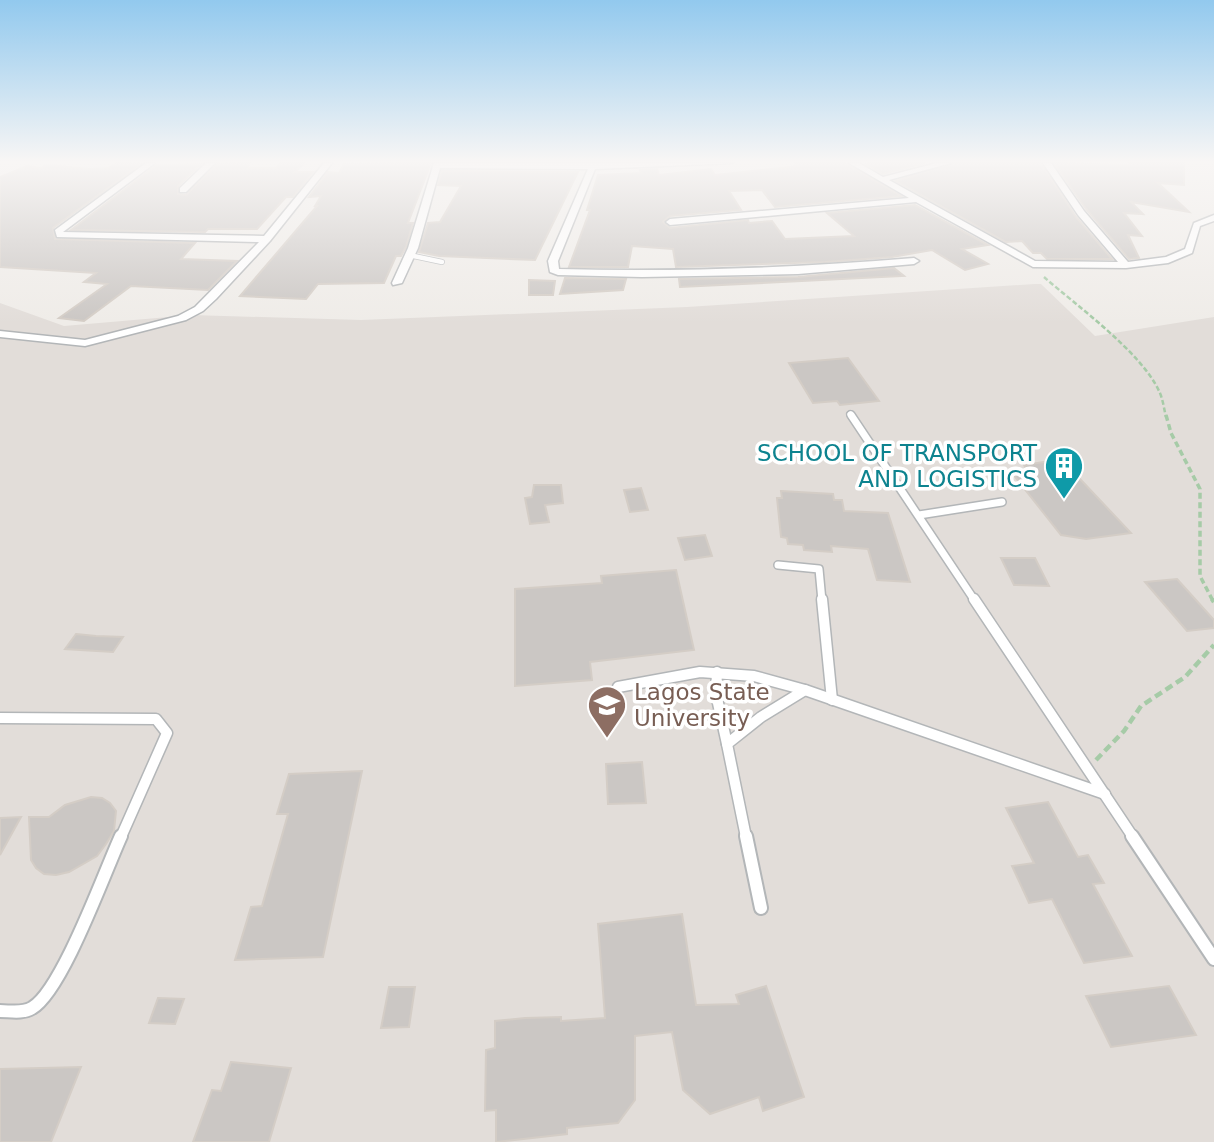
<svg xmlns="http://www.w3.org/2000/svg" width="1214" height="1142" font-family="'DejaVu Sans',sans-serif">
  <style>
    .education { fill: #e2ddd9 }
    .building { fill: #cbc7c4; stroke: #d4cdc6; stroke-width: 2 }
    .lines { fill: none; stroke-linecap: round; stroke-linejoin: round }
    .service-far4-casing { stroke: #b3b6b8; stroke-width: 6 }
    .service-far3-casing { stroke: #b3b6b8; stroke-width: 8 }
    .service-far2-casing { stroke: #b3b6b8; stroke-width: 10 }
    .service-far1-casing { stroke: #b3b6b8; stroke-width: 13 }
    .service-casing { stroke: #b3b6b8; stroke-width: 16 }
    .minor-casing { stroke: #b3b6b8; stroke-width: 3 }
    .path-far2 { stroke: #a6cba7; stroke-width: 2.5; stroke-dasharray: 5 2.5; stroke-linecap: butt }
    .path-far1 { stroke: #a6cba7; stroke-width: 3.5; stroke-dasharray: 6 3.5; stroke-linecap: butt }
    .path { stroke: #a6cba7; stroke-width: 4.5; stroke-dasharray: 8 4.5; stroke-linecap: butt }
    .service-far4 { stroke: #fff; stroke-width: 4.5 }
    .service-far3 { stroke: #fff; stroke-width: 5 }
    .service-far2 { stroke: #fff; stroke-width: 7 }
    .service-far1 { stroke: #fff; stroke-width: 10 }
    .service { stroke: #fff; stroke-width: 12 }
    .minor { fill: #fff; fill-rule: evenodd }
    .labels { text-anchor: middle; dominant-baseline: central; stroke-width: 7; stroke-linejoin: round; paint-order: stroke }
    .culture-label { font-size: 23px; fill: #0d838f; stroke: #fff; text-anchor: end }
    .education-label { font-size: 23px; fill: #785e54; stroke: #fff; text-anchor: start }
  </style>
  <rect width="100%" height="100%" fill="#efece8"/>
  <!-- education -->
  <polygon class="education" points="1035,284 1041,284 1095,336 1214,317 1214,1142 0,1142 0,303 64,326 192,315 361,320 687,307"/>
  <!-- building -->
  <g class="building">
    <polygon points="117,163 141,164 53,228 55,239 195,243 181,259 237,261 208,290 131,286 84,321 59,318 107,284 84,282 96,273 0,267 0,177 27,166 41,168 47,165 91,169 108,168"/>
    <polygon points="249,163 248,168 276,168 281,163 304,163 295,172 313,172 293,197 286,197 257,229 208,229 205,232 71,230 157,165 201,164 178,186 178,194 186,195 217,164"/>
    <polygon points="431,163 408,223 413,223 406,247 401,256 396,256 384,283 318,284 306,299 240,296 317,206 315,206 321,196 309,197 328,172 339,173 344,164"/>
    <polygon points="796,163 845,163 901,196 775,207 762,190 729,191 741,210 670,216 663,222 670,228 748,220 749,223 772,221 785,239 854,236 827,213 915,205 988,245 962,249 988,264 965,270 932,250 892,257 825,262 676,267 673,249 632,246 628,267 569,267 590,210 587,210 598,175 641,173 640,170 657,169 659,175 711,169 715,175 798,166"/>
    <polygon points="871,163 925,163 883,174 866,164"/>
    <polygon points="953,163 1041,163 1076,217 1112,259 1047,259 1041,253 1033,253 1022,241 1006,242 896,181"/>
    <polygon points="1054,163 1130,165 1129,163 1184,163 1184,185 1158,183 1189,212 1131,202 1143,214 1124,213 1142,236 1128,235 1139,258 1129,259 1086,209"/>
    <polygon points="442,171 578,172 535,260 439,256 419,252 428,223 440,222 461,186 438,185"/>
    <polygon points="894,268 904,276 680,287 679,279 798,277"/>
    <polygon points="565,278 626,279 623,290 560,294"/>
    <polygon points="529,280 555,281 553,295 529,295"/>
    <polygon points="848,358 879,401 840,405 837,401 813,403 789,363"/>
    <polygon points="1050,461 1065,463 1131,533 1086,539 1061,535 1012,473 1028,472 1024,465"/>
    <polygon points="534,485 561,485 563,503 545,505 549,522 530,524 525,498 532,497"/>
    <polygon points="641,488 648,510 630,512 624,490"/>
    <polygon points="781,491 833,494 834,500 842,500 844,511 888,513 910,582 877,580 868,549 831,546 832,552 804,550 803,545 788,544 787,538 781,537 777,498 782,498"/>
    <polygon points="705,535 712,556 685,560 678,538"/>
    <polygon points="1001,558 1035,558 1049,586 1014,585"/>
    <polygon points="676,570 694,650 590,662 592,680 515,686 515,589 602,583 601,576"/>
    <polygon points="1177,579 1214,620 1214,628 1187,631 1145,582"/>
    <polygon points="76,634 96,636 123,637 113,652 65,649"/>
    <polygon points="642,762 646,803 608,804 606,764"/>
    <polygon points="362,771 323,957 235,960 251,907 262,906 288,814 277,814 289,774"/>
    <polygon points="91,797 102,798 110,803 116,811 114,831 106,844 97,856 69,872 56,875 44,874 36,868 31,860 29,817 49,817 65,805"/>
    <polygon points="1048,802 1078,857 1088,855 1104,883 1093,884 1132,956 1084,963 1052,899 1029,903 1012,866 1034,863 1006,808"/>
    <polygon points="21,817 0,855 0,818"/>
    <polygon points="682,914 696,1005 739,1004 736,995 766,986 804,1097 763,1111 759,1097 710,1114 683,1090 672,1032 635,1036 635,1100 618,1123 567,1128 567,1134 496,1142 496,1110 485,1111 486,1050 495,1048 495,1021 525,1018 561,1017 561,1021 605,1018 598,924"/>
    <polygon points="1169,986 1196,1035 1111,1047 1086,996"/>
    <polygon points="389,987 415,987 409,1027 381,1028"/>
    <polygon points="158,998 184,999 175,1024 149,1023"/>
    <polygon points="231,1062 291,1068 269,1142 193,1142 212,1090 221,1091"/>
    <polygon points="81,1067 51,1142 0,1142 0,1069"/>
  </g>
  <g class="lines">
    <!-- service-far4 casing -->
    <g class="service-far4-casing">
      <polyline id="service-far4" points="409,255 442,262"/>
    </g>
    <!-- service-far3 casing -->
    <g class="service-far3-casing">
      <polyline id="service-far3" points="850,414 852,417"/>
    </g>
    <!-- service-far2 casing -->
    <g class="service-far2-casing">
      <g id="service-far2">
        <polyline points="851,415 975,601"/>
        <polyline points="919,515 1002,502"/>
        <polyline points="778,565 819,569 822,601"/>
      </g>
    </g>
    <!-- service-far1 casing -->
    <g class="service-far1-casing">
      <g id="service-far1">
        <polyline points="822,599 832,700"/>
        <polyline points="974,599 1133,837"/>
        <polyline points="717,672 716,694 727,744"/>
        <polyline points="618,687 700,672 754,676 805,690 1105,794"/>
        <polyline points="0,718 156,719 167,733 121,837"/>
        <polyline points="746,837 727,744 761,717 805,690"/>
      </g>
    </g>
    <!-- service casing -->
    <g class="service-casing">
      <g id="service">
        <polyline points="746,836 761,908"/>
        <polyline points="1132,836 1214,959"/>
        <path d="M0,1011c10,0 22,3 32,-3 30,-17 73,-137 89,-172"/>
      </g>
    </g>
    <!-- minor casing -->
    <g class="minor-casing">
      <g id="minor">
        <polygon points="146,163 155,163 63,232 264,236 324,163 332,163 270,241 216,299 203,311 186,320 85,346 0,337 0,331 85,340 178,316 195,307 259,242 57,237 55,230"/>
        <polygon points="206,163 215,163 186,192 180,192 180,188"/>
        <path d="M434,163h299l-138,6 -37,92 1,8c121,3 235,-1 355,-11l5,3 -5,3 -116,10 -156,3 -84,-2 -8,-3 -2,-11 40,-92 -148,-1 -22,80 -16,35 -9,2 -1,-2 16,-35z"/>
        <polygon points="849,163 859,163 883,177 937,163 951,163 889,180 1035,261 1118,262 1078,215 1043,163 1051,163 1084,211 1128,262 1166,257 1185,249 1194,223 1214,215 1214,221 1200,226 1192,253 1168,263 1126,268 1033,267 916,202 670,225 666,222 670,219 909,198"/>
      </g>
    </g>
    <!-- path-far2 -->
    <path class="path-far2" d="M1044,277c33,29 97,75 115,114 4,8 5,18 7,26"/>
    <!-- path-far1 -->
    <polyline class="path-far1" points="1166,415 1171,433 1200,489 1200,576 1213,601"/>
    <!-- path -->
    <g class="path">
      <polyline points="1212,599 1214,602"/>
      <polyline points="1096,760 1124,731 1141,706 1185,677 1214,645"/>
    </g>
    <!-- service-far4 -->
    <use href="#service-far4" class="service-far4"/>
    <!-- service-far3 -->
    <use href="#service-far3" class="service-far3"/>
    <!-- service-far2 -->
    <use href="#service-far2" class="service-far2"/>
    <!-- service-far1 -->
    <use href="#service-far1" class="service-far1"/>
    <!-- service -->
    <use href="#service" class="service"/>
    <!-- minor -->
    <use href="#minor" class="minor"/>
  </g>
  <!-- sky -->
  <linearGradient id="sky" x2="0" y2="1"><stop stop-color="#92c9ee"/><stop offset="0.5" stop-color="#f8f6f5"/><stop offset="1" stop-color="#f8f6f5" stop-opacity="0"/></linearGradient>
  <rect width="1214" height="323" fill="url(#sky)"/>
  <!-- icons -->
  <defs>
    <g id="building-pin" transform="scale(2.0125)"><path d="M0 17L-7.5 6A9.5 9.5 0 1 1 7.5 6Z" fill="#0f9aa8" stroke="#fff"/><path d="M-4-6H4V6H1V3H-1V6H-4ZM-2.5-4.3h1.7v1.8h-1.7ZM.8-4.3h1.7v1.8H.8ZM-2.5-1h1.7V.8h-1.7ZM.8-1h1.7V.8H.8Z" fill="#fff"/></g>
    <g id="university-pin" transform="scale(2.0125)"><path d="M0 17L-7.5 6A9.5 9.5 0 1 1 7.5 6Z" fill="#8d6e63" stroke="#fff"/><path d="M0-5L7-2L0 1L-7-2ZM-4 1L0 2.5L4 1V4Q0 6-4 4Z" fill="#fff"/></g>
  </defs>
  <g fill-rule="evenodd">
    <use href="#building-pin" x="1064" y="466"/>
    <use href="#university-pin" x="607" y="705"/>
  </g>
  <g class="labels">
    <!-- culture labels -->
    <g class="culture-label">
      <text x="1037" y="453">SCHOOL OF TRANSPORT<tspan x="1037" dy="26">AND LOGISTICS</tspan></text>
    </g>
    <!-- education labels -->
    <g class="education-label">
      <text x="634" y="692">Lagos State<tspan x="634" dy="26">University</tspan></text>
    </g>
  </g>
</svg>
